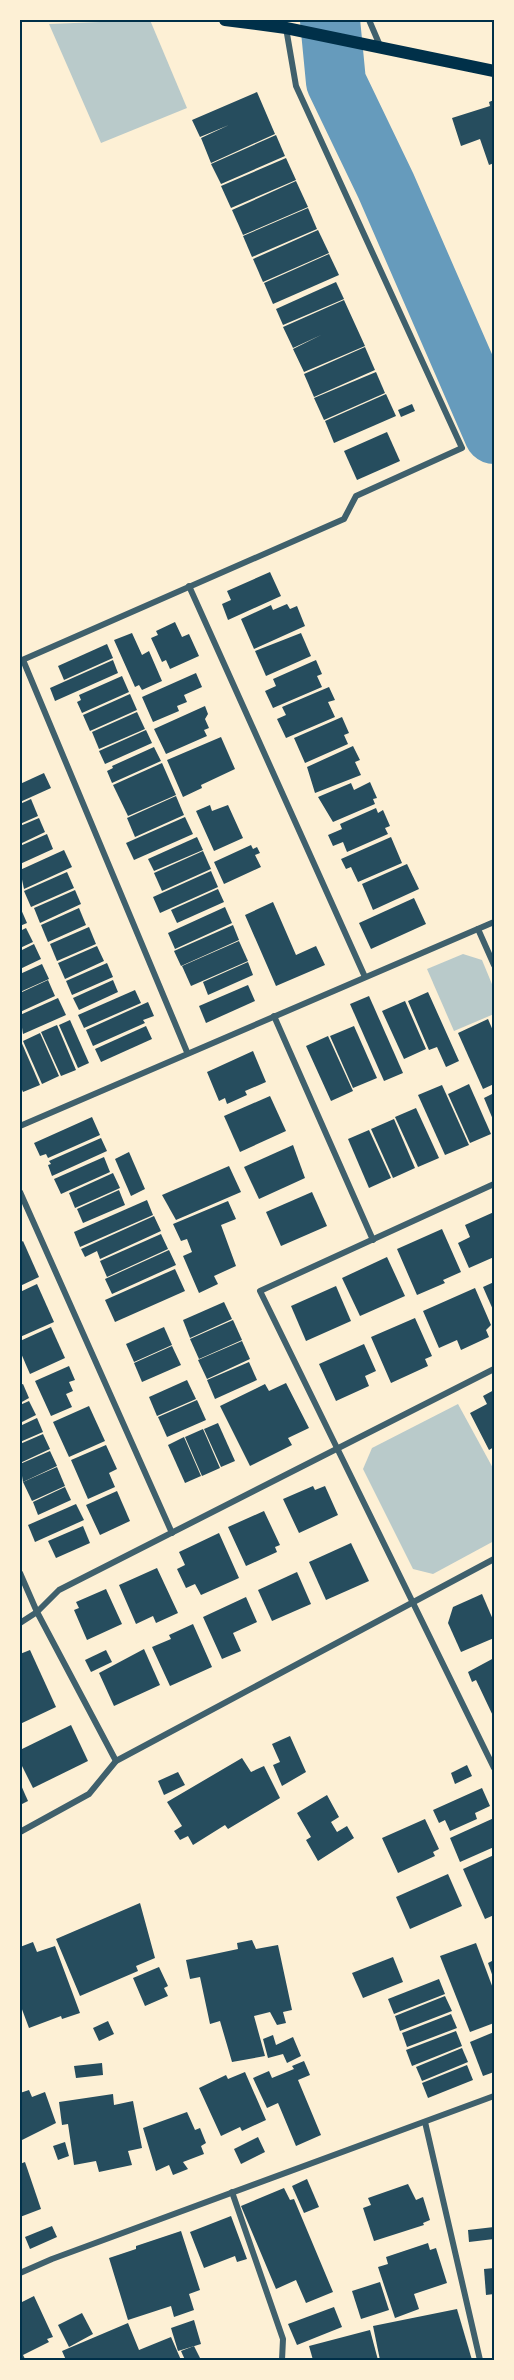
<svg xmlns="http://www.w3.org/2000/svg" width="514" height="2380" font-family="Helvetica,sans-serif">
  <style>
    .green { fill: #b9caca }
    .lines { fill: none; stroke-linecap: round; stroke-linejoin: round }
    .stream { stroke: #669bbc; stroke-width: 10 }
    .river { stroke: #669bbc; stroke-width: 60 }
    .building { fill: #264d5e }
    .minor { stroke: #3f606c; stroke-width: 6 }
    .secondary { stroke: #003049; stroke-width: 12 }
    .neatline { fill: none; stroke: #003049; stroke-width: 2 }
  </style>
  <rect width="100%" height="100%" fill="#fdf0d5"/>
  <!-- green -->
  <g class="green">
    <polygon points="150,20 187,108 101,143 49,24"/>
    <polygon points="463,954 482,960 494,989 494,1014 454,1031 427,969"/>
    <polygon points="458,1404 494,1470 494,1541 433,1574 413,1569 363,1469 372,1448"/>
  </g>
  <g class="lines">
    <!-- stream -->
    <polyline class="stream" points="319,20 332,24"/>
    <!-- river -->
    <polyline class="river" points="330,20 336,82 386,186 494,434"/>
  </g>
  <!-- building -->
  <g class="building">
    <polygon points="257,92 275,134 211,163 201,138 229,125 200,137 192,120"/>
    <polygon points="494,100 494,163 489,165 480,139 461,146 452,118 490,106 489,102"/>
    <polygon points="276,135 285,156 221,184 211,164"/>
    <polygon points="286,158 296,180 231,208 221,186"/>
    <polygon points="296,181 308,207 243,235 232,210"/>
    <polygon points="308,208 317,229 252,257 243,236"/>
    <polygon points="318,230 329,253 263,282 253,259"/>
    <polygon points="329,254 339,275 273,304 264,283"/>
    <polygon points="336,282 344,299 283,325 276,309"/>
    <polygon points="344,300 365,346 304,372 293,349 321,335 293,348 283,327"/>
    <polygon points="365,347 375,370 314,397 304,374"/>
    <polygon points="376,372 385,393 324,420 314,398"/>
    <polygon points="386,394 396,416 334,443 325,421"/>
    <polygon points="412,404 415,411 401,417 398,410"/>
    <polygon points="387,432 400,461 357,480 344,451"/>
    <polygon points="270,572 281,596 228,620 222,604 231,600 227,591"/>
    <polygon points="287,604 290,609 297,606 305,626 254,649 241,619 271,605 273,610"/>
    <polygon points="175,622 182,637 189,634 199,656 170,669 166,660 162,662 151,638 158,635 156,631"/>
    <polygon points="132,633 142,655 149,651 162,681 142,690 139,685 135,687 114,640"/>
    <polygon points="301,633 311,656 266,676 255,651"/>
    <polygon points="107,644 113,658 64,680 58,666"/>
    <polygon points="113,660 118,673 55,701 50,688"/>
    <polygon points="316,660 322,674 317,676 322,687 273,708 265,691 276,686 273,679"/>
    <polygon points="196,673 202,687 184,695 187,702 177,706 179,711 153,722 142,697"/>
    <polygon points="122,676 129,692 82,713 77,702 81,700 79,695"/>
    <polygon points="329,687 335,700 328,702 335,717 286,738 277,719 286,715 282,707"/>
    <polygon points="130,694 137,710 90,731 83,715"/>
    <polygon points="205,706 208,714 205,719 209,728 204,730 207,736 166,754 154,729"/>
    <polygon points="137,712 145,729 99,749 92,732"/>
    <polygon points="342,717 349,733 344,735 348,744 305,763 294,738"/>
    <polygon points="146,730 152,743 105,764 99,751"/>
    <polygon points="221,737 235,769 201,785 202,788 183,797 167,760"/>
    <polygon points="353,746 360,760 355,762 361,775 315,793 307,767"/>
    <polygon points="154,747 161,761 112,783 107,771 113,768 112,766"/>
    <polygon points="162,763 176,795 128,816 113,785"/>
    <polygon points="44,773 51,788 20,802 20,784"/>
    <polygon points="370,782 377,798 373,799 375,804 333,822 318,797 351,783 354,790"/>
    <polygon points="176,796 184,815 135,837 127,818"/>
    <polygon points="31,799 38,816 20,824 20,804"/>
    <polygon points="210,805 212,811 228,805 243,838 214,851 196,811"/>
    <polygon points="376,808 378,813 383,810 390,826 385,828 388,834 347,852 343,842 333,846 328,835 342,829 340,824"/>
    <polygon points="185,817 193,834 134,860 126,843"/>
    <polygon points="39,818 45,832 20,844 20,826"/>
    <polygon points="47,834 53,849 20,864 20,846"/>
    <polygon points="197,837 203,850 154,871 148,859"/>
    <polygon points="391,837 402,863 358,882 351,867 346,869 341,859"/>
    <polygon points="251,845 253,849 257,847 260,853 255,855 261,867 224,884 214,862"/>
    <polygon points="64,850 72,867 24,889 20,870"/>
    <polygon points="203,851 211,869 162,891 154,873"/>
    <polygon points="407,864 419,889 373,910 362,884"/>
    <polygon points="211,871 218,887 160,913 153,897"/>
    <polygon points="67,872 74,888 31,907 24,891"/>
    <polygon points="218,889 224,902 177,923 171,910"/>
    <polygon points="75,890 81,904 40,923 34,908"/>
    <polygon points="414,898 426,924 371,949 359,923"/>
    <polygon points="273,902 296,955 316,946 325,965 276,986 245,915"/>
    <polygon points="20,907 27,923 20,926"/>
    <polygon points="225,907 232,923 175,949 168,933"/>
    <polygon points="79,908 86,925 48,942 41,925"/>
    <polygon points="233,925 239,940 181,966 174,951"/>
    <polygon points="89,927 96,944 57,961 50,944"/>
    <polygon points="26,928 33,942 20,948 20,931"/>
    <polygon points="239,941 248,961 191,986 182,966"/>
    <polygon points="34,944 41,959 20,969 20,951"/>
    <polygon points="97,946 104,961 65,979 58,963"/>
    <polygon points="248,962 253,975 208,995 203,982"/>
    <polygon points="107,963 113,977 72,995 66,981"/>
    <polygon points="42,964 49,979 20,992 20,974"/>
    <polygon points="48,980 55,996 20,1012 20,993"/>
    <polygon points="113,980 118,992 79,1010 73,998"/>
    <polygon points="248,985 255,1001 206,1023 199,1006"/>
    <polygon points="135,990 141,1003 84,1028 78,1015"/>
    <polygon points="428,992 459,1061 446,1067 437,1047 429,1050 408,1001"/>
    <polygon points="369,996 403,1073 384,1081 350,1004"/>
    <polygon points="58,998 66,1015 23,1034 20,1015"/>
    <polygon points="405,1001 426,1049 404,1059 382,1011"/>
    <polygon points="148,1002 154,1016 143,1020 145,1023 93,1046 86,1030"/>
    <polygon points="488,1019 494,1033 494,1084 483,1089 458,1033"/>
    <polygon points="70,1020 89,1063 78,1068 59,1025"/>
    <polygon points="57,1025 76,1070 61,1076 41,1032"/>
    <polygon points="146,1026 152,1039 101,1062 95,1049"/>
    <polygon points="354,1026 377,1078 353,1088 330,1036"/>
    <polygon points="40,1033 59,1076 42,1084 23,1041"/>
    <polygon points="328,1036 353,1091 331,1101 306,1046"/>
    <polygon points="20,1039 40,1085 23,1092 20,1085"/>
    <polygon points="253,1051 266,1082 245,1091 247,1095 227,1104 225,1098 219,1101 207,1072"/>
    <polygon points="469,1084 491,1134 470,1143 448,1094"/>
    <polygon points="442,1085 469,1145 445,1155 418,1095"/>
    <polygon points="494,1093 494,1122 484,1098"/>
    <polygon points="270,1096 286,1131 240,1152 224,1116"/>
    <polygon points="416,1108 439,1158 418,1167 395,1117"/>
    <polygon points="92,1117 100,1135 48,1158 46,1154 40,1156 34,1143"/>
    <polygon points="394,1119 415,1168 393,1178 371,1129"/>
    <polygon points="369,1130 391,1178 369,1188 348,1139"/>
    <polygon points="101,1138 107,1151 52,1176 48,1165 51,1164 49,1161"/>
    <polygon points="293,1145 305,1178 259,1199 244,1167"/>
    <polygon points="129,1152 145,1189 131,1196 115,1159"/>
    <polygon points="104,1157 110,1172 61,1194 54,1179"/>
    <polygon points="229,1166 241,1192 176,1220 162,1195"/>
    <polygon points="113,1173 120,1188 75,1208 69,1193"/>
    <polygon points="119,1190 125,1205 83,1223 77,1209"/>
    <polygon points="312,1192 327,1226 281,1246 266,1212"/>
    <polygon points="147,1200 153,1215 80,1247 74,1232"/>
    <polygon points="228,1201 236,1219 221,1225 236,1266 214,1276 218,1284 199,1293 183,1256 192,1252 187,1239 181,1241 173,1224"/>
    <polygon points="494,1212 494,1257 469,1268 458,1243 470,1237 465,1225"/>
    <polygon points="154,1216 161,1231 100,1259 97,1251 85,1257 81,1249"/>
    <polygon points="442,1229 461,1272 443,1280 445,1283 417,1295 397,1249"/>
    <polygon points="161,1234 168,1249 107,1277 100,1261"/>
    <polygon points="23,1241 39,1277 20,1286 20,1243"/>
    <polygon points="169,1250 176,1265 112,1294 105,1279"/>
    <polygon points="387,1257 405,1296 360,1316 342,1278"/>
    <polygon points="175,1269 185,1291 115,1322 105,1300"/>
    <polygon points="494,1282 494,1312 483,1287"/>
    <polygon points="37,1284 54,1322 20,1337 20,1292"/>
    <polygon points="336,1286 351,1321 306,1341 291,1306"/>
    <polygon points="475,1288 491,1325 486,1330 489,1337 461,1350 457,1340 439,1348 423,1311"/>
    <polygon points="224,1302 232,1319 190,1338 183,1320"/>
    <polygon points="415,1318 432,1356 425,1359 428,1366 391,1383 371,1337"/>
    <polygon points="233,1320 242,1340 199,1359 190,1339"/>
    <polygon points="51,1327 65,1358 30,1374 20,1351 20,1341"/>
    <polygon points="164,1327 172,1345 134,1362 126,1344"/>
    <polygon points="242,1341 250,1359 207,1379 198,1360"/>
    <polygon points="364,1344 376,1371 365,1376 369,1386 336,1401 319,1364"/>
    <polygon points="172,1346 181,1365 142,1382 134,1363"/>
    <polygon points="249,1362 257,1380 215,1399 207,1380"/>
    <polygon points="69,1366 75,1380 69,1382 73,1391 66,1394 72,1407 51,1416 35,1381"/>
    <polygon points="187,1380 196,1399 157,1416 149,1397"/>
    <polygon points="286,1383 309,1428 288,1438 292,1445 250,1466 220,1406 265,1384 269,1391"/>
    <polygon points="23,1384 29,1398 20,1403 20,1385"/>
    <polygon points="494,1390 494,1447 489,1450 470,1413 487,1404 483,1396"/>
    <polygon points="197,1400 206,1420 167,1437 158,1417"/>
    <polygon points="29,1401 36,1415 20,1423 20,1405"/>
    <polygon points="89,1406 105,1441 69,1457 53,1422"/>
    <polygon points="37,1418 43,1432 20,1442 20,1426"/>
    <polygon points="218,1423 235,1461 221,1467 204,1429"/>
    <polygon points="203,1429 220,1468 202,1476 185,1437"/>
    <polygon points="43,1434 50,1449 20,1463 20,1444"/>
    <polygon points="184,1437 201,1476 185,1483 168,1445"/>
    <polygon points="106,1445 117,1469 109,1473 115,1487 88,1499 71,1460"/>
    <polygon points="50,1451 57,1466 23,1482 20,1464"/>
    <polygon points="57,1467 65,1486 32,1501 23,1482"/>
    <polygon points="313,1486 315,1490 325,1486 338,1515 299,1533 283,1499"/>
    <polygon points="65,1487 71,1500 38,1515 33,1502"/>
    <polygon points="117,1491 130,1521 100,1535 86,1505"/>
    <polygon points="76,1504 84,1520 35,1542 28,1525"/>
    <polygon points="264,1511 280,1545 275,1547 277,1552 246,1566 228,1527"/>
    <polygon points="83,1526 90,1543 56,1558 48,1541"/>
    <polygon points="219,1533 239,1578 201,1595 195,1584 186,1588 177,1569 185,1565 179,1552"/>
    <polygon points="351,1543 369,1581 326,1600 309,1562"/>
    <polygon points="157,1568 178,1613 156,1623 153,1616 136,1624 119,1585"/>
    <polygon points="297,1572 311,1604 272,1621 258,1590"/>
    <polygon points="106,1589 122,1624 87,1640 74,1610 79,1608 76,1602"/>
    <polygon points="482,1594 494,1622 494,1638 461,1652 448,1623 453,1607"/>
    <polygon points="246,1597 257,1622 233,1633 241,1651 222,1659 203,1617"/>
    <polygon points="193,1624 212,1667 170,1686 152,1647 171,1639 169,1635"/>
    <polygon points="144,1649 160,1685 114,1706 99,1673"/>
    <polygon points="30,1650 56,1707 20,1724 20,1654"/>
    <polygon points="106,1650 112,1662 91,1672 85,1660"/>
    <polygon points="494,1658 494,1718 476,1680 472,1682 468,1672"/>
    <polygon points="71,1725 88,1761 33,1788 20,1762 20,1750"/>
    <polygon points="290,1736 306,1772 282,1786 273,1765 280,1762 272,1744"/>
    <polygon points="242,1758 251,1772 264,1766 280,1798 228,1829 225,1825 193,1845 188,1836 180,1840 174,1831 182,1826 167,1802"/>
    <polygon points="467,1765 472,1776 455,1784 451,1773"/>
    <polygon points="178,1772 185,1785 164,1795 158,1781"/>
    <polygon points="20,1783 28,1801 20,1805"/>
    <polygon points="482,1788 490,1806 475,1813 477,1819 450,1831 445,1820 439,1823 433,1810"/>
    <polygon points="327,1795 339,1817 331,1822 337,1832 347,1826 354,1838 318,1861 306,1840 311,1837 297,1813"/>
    <polygon points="494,1818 494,1847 460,1862 450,1838"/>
    <polygon points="425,1819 439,1849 433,1852 435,1856 398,1873 382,1838"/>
    <polygon points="494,1855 494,1915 485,1919 463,1869"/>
    <polygon points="448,1874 462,1906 410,1929 396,1897"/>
    <polygon points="140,1903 155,1958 136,1966 138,1971 80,1996 56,1939"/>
    <polygon points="252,1940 256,1949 278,1945 292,2010 283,2012 286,2023 277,2025 270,2012 254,2016 265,2056 232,2062 220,2021 210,2024 200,1977 190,1979 186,1960 238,1949 237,1943"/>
    <polygon points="33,1942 37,1952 55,1946 80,2013 62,2019 61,2016 29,2028 20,2004 20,1947"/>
    <polygon points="476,1943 494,1991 494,2023 470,2032 440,1956"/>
    <polygon points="393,1957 403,1982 363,1998 352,1973"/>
    <polygon points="494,1960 494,1980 488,1963"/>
    <polygon points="159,1967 168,1986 164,1988 168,1996 145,2006 133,1978"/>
    <polygon points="439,1979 445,1994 394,2014 388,1999"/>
    <polygon points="445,1996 452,2011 400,2031 395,2016"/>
    <polygon points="451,2014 457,2028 407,2047 402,2033"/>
    <polygon points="108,2021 114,2034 99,2041 93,2028"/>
    <polygon points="456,2031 462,2046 412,2066 406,2050"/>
    <polygon points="494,2032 494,2072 483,2076 470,2042"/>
    <polygon points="273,2035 276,2045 293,2037 301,2056 287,2063 283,2054 268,2058 263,2039"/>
    <polygon points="462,2048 468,2062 422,2081 416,2067"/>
    <polygon points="304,2061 310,2075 298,2080 321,2135 296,2146 278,2103 267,2108 253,2078 269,2071 272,2078 294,2069 292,2066"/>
    <polygon points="102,2063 103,2075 76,2078 74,2066"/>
    <polygon points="467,2065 473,2080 428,2098 422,2083"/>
    <polygon points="245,2072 266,2120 242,2131 240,2127 221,2136 199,2088 226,2075 228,2079"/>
    <polygon points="29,2090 32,2097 45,2092 56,2123 20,2141 20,2093"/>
    <polygon points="113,2094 114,2105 133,2101 142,2148 128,2151 132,2165 99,2172 96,2161 74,2165 68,2124 62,2125 59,2102"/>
    <polygon points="187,2112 195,2130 200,2128 206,2143 201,2146 204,2154 183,2162 188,2169 173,2175 169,2165 156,2171 143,2128"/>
    <polygon points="258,2137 265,2152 241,2164 234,2149"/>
    <polygon points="65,2142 69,2156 58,2160 53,2146"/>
    <polygon points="25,2162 41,2209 20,2217 20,2164"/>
    <polygon points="307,2179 319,2207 304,2213 292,2186"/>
    <polygon points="408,2184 416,2200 423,2197 430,2220 423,2223 424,2225 374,2241 363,2208 371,2205 368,2198"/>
    <polygon points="284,2188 290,2200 294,2199 333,2292 306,2303 296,2280 276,2289 241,2206"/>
    <polygon points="231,2216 247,2259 237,2262 235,2256 204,2268 190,2232"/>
    <polygon points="52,2226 57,2237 30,2249 25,2237"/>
    <polygon points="494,2227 494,2239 469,2242 468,2230"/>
    <polygon points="181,2231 200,2290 189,2294 194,2310 174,2317 171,2306 128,2320 109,2258 136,2249 136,2246"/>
    <polygon points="428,2243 430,2250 436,2248 447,2283 414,2294 419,2309 395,2318 378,2267 388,2264 386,2257"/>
    <polygon points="494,2268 494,2294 486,2295 484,2269"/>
    <polygon points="380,2282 389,2310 361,2319 352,2291"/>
    <polygon points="34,2296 53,2337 47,2339 49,2342 23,2355 25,2359 20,2360 20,2303"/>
    <polygon points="334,2307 342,2327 297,2345 288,2324"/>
    <polygon points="457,2309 472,2360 380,2360 373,2326"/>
    <polygon points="82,2313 93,2334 69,2347 58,2325"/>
    <polygon points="194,2320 201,2344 178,2351 171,2328"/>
    <polygon points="128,2323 139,2350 171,2337 181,2360 66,2360 62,2351"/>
    <polygon points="370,2330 378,2360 313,2360 309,2346"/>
    <polygon points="194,2346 201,2360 185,2360 181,2351"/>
  </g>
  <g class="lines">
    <!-- minor -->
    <g class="minor">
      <polyline points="369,20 381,48"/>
      <polyline points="189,586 365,977"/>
      <polyline points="23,660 187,1052"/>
      <polyline points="20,661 344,519 356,496 462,448 296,86 286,28"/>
      <polyline points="478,929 494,965"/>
      <polyline points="274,1016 373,1240"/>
      <polyline points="20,1126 494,922"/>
      <polyline points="494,1184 260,1291 494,1768"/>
      <polyline points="20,1192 172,1533"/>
      <polyline points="20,1573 37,1612 116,1761"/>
      <polyline points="20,1623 37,1612 59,1590 494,1369"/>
      <polyline points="20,1832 89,1794 116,1761 494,1559"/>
      <polyline points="425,2122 480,2360"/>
      <polyline points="232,2192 283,2339 282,2360"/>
      <polyline points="20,2273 52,2259 494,2096"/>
    </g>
    <!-- secondary -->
    <polyline class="secondary" points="225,20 286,28 494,71"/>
  </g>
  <!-- border -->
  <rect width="514" height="2380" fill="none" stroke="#fdf0d5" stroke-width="42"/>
  <rect x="21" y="21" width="472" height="2338" class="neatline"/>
</svg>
